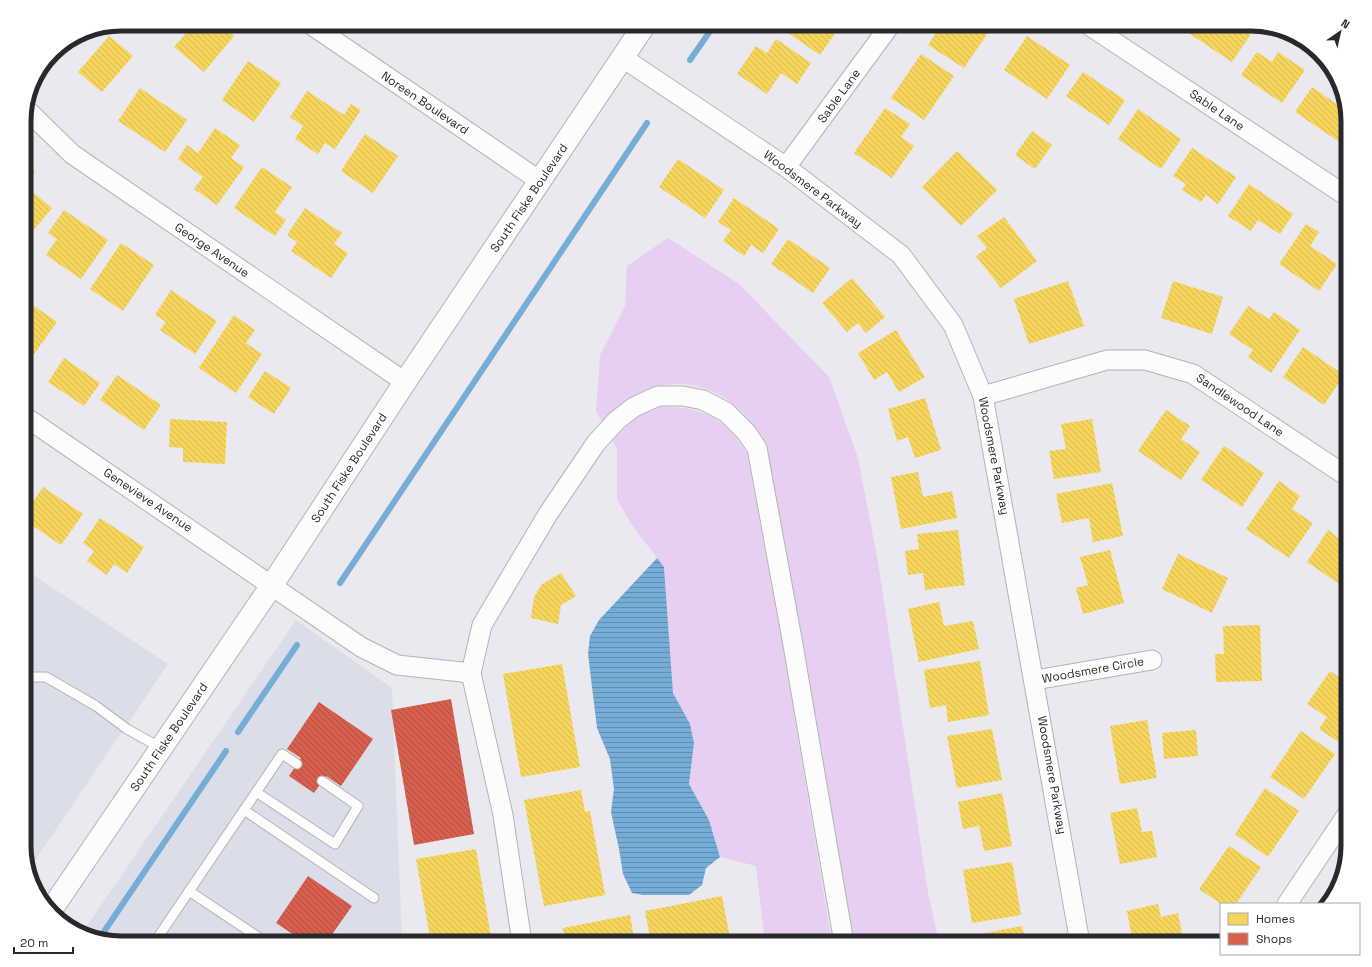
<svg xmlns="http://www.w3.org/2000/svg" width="1372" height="967" font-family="'Space Grotesk',sans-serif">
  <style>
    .built { fill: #dbdde8 }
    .grass { fill: #e6cff0 }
    .water { fill: url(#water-rules) }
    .homes { fill: url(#homes-back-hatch) }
    .shops { fill: url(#shops-back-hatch) }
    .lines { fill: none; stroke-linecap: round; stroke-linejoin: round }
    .stream { stroke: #76add7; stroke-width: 6 }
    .service-casing { stroke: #b3b3b7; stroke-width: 11 }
    .minor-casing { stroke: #b3b3b7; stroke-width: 21 }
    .secondary-casing { stroke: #b3b3b7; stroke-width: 24 }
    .service { stroke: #fcfcfd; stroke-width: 9 }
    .minor { stroke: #fcfcfd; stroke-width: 19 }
    .secondary { stroke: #fcfcfd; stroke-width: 22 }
    .labels { text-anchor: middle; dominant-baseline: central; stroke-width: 4; stroke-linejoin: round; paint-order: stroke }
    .street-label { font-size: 12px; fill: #28292d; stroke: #fff }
    .rim { fill: none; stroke: #28292d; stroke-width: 5 }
  </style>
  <defs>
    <pattern id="water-rules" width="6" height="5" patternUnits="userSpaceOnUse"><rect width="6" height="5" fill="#76add7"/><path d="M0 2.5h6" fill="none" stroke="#618daf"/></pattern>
    <pattern id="homes-back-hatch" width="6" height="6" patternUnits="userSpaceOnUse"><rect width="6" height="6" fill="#f6d55c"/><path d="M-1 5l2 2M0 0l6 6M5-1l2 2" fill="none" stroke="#d3b750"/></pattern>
    <pattern id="shops-back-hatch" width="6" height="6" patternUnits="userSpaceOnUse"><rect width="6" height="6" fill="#d6604d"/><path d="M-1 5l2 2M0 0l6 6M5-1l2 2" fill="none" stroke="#ae4f40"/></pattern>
  </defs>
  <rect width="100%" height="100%" fill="#e9e9ef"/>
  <!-- built -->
  <g class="built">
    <polygon points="24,569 168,664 29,869 24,852"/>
    <polygon points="296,620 392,688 402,943 121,943 90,938 82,933"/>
  </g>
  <!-- grass -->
  <g class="grass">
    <path d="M668,238l71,46 90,93 29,81 20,104 50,331 11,50h-85l-52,-307 -37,-195c-9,-14 -20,-29 -34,-39 -46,-32 -93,-19 -129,19l-6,-9 4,-57 25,-49 2,-40z"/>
    <path d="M659,407c43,-1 64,10 88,46l35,189 50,301h-67l-9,-77 -36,-9 -11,-37 -20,-36 5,-41 -4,-19 -17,-31 -9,-126 -33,-43 -14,-25v-51l-5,-8 26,-24z"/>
  </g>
  <!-- water -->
  <polygon class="water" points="657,558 664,567 673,693 690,724 694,743 689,784 709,820 720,857 706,868 702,885 689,895 643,895 632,893 623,874 619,849 611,812 614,789 610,759 597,728 588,654 590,636 599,620"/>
  <!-- homes -->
  <g class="homes">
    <polygon points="194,24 220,24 234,36 204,72 174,47"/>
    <polygon points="775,24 824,24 836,32 820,55"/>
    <polygon points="942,24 994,24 964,68 928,45"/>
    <polygon points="1161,24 1175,24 1171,31"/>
    <polygon points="1192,24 1242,24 1253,31 1232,62 1187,32"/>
    <polygon points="109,36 133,56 102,92 78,72"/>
    <polygon points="1027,36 1070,65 1047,99 1004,70"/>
    <polygon points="776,39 811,63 797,84 781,73 767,94 737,74 756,46 767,53"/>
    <polygon points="1257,52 1272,62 1278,52 1305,70 1282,103 1241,75"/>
    <polygon points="921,54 954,76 924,120 891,98"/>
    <polygon points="248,61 281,83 254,122 222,100"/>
    <polygon points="1083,72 1125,100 1109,125 1066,96"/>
    <polygon points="1312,87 1345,110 1348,132 1341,143 1295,112"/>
    <polygon points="140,88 187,120 165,152 118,121"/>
    <polygon points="307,91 344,115 351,104 361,110 335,149 325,143 318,154 295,139 303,126 290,117"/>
    <polygon points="885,108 910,124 901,137 914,146 892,178 854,153"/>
    <polygon points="1138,109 1181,139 1161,169 1118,139"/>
    <polygon points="215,128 240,145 231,158 244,167 217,205 194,189 203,177 178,159 187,145 198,153"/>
    <polygon points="1032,131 1052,145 1035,169 1015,155"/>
    <polygon points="365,134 398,156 373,193 341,171"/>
    <polygon points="1192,148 1236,177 1218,204 1206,195 1201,202 1182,190 1186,184 1173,176"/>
    <polygon points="957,151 997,190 961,226 922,187"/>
    <polygon points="678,159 724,190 705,218 659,187"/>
    <polygon points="24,163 35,171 24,184"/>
    <polygon points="262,167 292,187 275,212 286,220 275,236 234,208"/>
    <polygon points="1249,184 1293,214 1280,234 1258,220 1251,231 1228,216"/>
    <polygon points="24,185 52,208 24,242"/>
    <polygon points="734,198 779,229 763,253 751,245 744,256 723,241 731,230 718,222"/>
    <polygon points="305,208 342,233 334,244 348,253 331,278 291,251 297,242 287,235"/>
    <polygon points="64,210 108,240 81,279 46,255 57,239 48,233"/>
    <polygon points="1004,217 1037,261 1001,288 976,256 987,248 977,236"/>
    <polygon points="1306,224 1319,232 1310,246 1337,264 1319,291 1279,264"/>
    <polygon points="788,239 830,268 813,293 771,264"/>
    <polygon points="121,243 154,265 123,311 90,289"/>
    <polygon points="852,278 885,317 866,333 858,323 847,332 822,303"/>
    <polygon points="1068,281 1084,326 1029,344 1014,299"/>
    <polygon points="1173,281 1223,297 1212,334 1161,318"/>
    <polygon points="171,290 217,321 195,354 160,330 166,322 155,315"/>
    <polygon points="24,299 57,322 27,364 24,362"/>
    <polygon points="1248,306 1269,319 1274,312 1300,330 1271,373 1248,357 1253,350 1229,334"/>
    <polygon points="234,315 255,330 246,343 262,354 236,393 199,368"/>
    <polygon points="896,330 925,377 899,392 887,372 874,380 858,353"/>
    <polygon points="1303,347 1344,375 1324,405 1283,377"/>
    <polygon points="64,358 100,383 84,406 48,382"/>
    <polygon points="265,371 291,388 274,414 248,397"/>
    <polygon points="117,375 161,405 144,430 100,400"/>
    <polygon points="1348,396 1348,412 1340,407"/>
    <polygon points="925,398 941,450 915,458 908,437 897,441 888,409"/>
    <polygon points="1166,410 1190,426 1181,439 1200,452 1181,480 1138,451"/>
    <polygon points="170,419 227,422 225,464 183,462 183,448 169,447"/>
    <polygon points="1092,419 1101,472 1054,479 1049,451 1066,449 1061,424"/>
    <polygon points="1224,446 1264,473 1242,507 1201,480"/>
    <polygon points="918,472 923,497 952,491 957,518 901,529 891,477"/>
    <polygon points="24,475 28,478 24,483"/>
    <polygon points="1279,481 1300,496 1292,509 1313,523 1289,558 1246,529"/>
    <polygon points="1112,483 1123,536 1093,542 1089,518 1062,523 1056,494"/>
    <polygon points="43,487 83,514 61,545 24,520 24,515"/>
    <polygon points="100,518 144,547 127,573 114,564 107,575 87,561 94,551 83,543"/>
    <polygon points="958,530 965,585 925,590 923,573 908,575 905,551 919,549 917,534"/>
    <polygon points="1328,530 1341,540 1348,530 1348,590 1307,562"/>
    <polygon points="1110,550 1124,603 1083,614 1076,588 1088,585 1080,557"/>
    <polygon points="1178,554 1228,578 1212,613 1162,589"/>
    <polygon points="561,573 576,596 561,605 558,624 531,618 534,597 542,584"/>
    <polygon points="939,602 944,626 973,621 979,649 919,662 908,609"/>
    <polygon points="1260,625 1262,681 1216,682 1215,654 1224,654 1223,626"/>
    <polygon points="1348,649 1348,666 1341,661"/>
    <polygon points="980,661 989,715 948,722 946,705 930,708 924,670"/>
    <polygon points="562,664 580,767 521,777 503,674"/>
    <polygon points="1330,671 1348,683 1348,738 1343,745 1319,729 1327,717 1307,704"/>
    <polygon points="1147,720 1157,778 1120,784 1110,726"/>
    <polygon points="992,729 1002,780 957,788 947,736"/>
    <polygon points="1196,730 1198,756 1164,759 1162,733"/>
    <polygon points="1301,731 1335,754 1304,799 1270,777"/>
    <polygon points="1265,788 1299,811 1268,857 1235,834"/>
    <polygon points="581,790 585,812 590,811 605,895 544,906 524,800"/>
    <polygon points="1002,793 1012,846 984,851 979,826 963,829 958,802"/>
    <polygon points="1137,808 1142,832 1152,831 1157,857 1120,864 1110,813"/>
    <polygon points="1229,846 1261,867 1236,904 1221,904 1199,889"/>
    <polygon points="476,849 492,943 431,943 416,859"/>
    <polygon points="1012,862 1021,915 972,923 963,870"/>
    <polygon points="722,896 731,943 651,943 645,911"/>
    <polygon points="1158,904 1161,917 1178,913 1184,943 1133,943 1127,911"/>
    <polygon points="630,915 635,943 566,943 563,928"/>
    <polygon points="1022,926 1026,943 987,943 985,933"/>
  </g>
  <!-- shops -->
  <g class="shops">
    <polygon points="451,699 474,834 414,845 391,710"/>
    <polygon points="319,702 373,739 341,786 326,776 314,793 289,776 301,758 287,749"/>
    <polygon points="308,876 352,906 326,943 306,943 276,923"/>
  </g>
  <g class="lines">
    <!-- stream -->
    <g class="stream">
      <polyline points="690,60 715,24"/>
      <polyline points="340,583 647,123"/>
      <polyline points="238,732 297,645"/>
      <polyline points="99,939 226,751"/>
    </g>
    <!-- service casing -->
    <g class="service-casing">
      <g id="service">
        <polyline points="24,684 29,677 46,677 96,706 127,729 161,748"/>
        <polyline points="256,792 335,844 358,806 322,781"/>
        <polyline points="244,810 374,898"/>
        <polyline points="189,891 267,943"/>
        <polyline points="154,943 282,754 297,764"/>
      </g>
    </g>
    <!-- minor casing -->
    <g class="minor-casing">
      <g id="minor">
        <polyline points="310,24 540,181"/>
        <polyline points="1087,24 1348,197"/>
        <polyline points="623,58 786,167 901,255 953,325 983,396 1080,943"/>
        <polyline points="26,109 72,154 405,382"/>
        <polyline points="786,167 891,24"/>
        <polyline points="983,396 1107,360 1145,360 1193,374 1348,477"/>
        <polyline points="24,416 361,647 397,665 471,673"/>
        <polyline points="1035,680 1152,660"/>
        <polyline points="1287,904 1348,813"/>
        <polyline points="522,943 503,815 471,673 482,625 548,514 596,443 617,420 634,407 658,396 683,396 703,400 726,412 746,432 757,448 792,639 844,943"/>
      </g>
    </g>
    <!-- secondary casing -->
    <g class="secondary-casing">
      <polyline id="secondary" points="51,910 272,585 405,382 645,24"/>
    </g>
    <!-- service -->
    <use href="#service" class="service"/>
    <!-- minor -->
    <use href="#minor" class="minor"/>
    <!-- secondary -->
    <use href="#secondary" class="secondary"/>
  </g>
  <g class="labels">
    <!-- street labels -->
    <g class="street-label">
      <text transform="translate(839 96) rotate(-54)">Sable Lane</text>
      <text transform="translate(425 103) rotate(34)">Noreen Boulevard</text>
      <text transform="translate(1217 110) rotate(34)">Sable Lane</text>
      <text transform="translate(813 189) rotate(37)">Woodsmere Parkway</text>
      <text transform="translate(529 198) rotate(-56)">South Fiske Boulevard</text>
      <text transform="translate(212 250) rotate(34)">George Avenue</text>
      <text transform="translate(1240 405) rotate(34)">Sandlewood Lane</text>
      <text transform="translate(994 456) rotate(79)">Woodsmere Parkway</text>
      <text transform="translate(349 468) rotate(-57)">South Fiske Boulevard</text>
      <text transform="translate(148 500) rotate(34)">Genevieve Avenue</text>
      <text transform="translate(1093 670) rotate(-10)">Woodsmere Circle</text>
      <text transform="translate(169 737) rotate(-56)">South Fiske Boulevard</text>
      <text transform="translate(1052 775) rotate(80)">Woodsmere Parkway</text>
    </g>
  </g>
  <!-- crop -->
  <path d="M0 0H1372V967H0ZM121 31H1251A90 90 0 0 1 1341 121V846A90 90 0 0 1 1251 936H121A90 90 0 0 1 31 846V121A90 90 0 0 1 121 31Z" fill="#fff" fill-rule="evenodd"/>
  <path class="rim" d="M121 31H1251A90 90 0 0 1 1341 121V846A90 90 0 0 1 1251 936H121A90 90 0 0 1 31 846V121A90 90 0 0 1 121 31Z"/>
  <!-- legend -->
  <rect x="1220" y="903" width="140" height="52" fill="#ffffff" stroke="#a9a9ab"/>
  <rect x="1228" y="913" width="20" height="12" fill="#f6d55c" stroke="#a9a9ab"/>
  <text x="1256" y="923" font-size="12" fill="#28292d">Homes</text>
  <rect x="1228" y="933" width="20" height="12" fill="#d6604d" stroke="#a9a9ab"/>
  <text x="1256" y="943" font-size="12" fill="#28292d">Shops</text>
  <!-- north arrow -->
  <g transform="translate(1340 32) rotate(34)" stroke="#ffffff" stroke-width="3" paint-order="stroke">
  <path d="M0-3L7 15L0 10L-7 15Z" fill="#28292d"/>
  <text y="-6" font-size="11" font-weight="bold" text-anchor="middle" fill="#28292d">N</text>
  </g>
  <!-- scale -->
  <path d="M14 947v6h59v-6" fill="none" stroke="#28292d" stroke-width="2"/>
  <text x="20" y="947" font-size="12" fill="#28292d" stroke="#ffffff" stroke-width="3" paint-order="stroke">20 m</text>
</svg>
